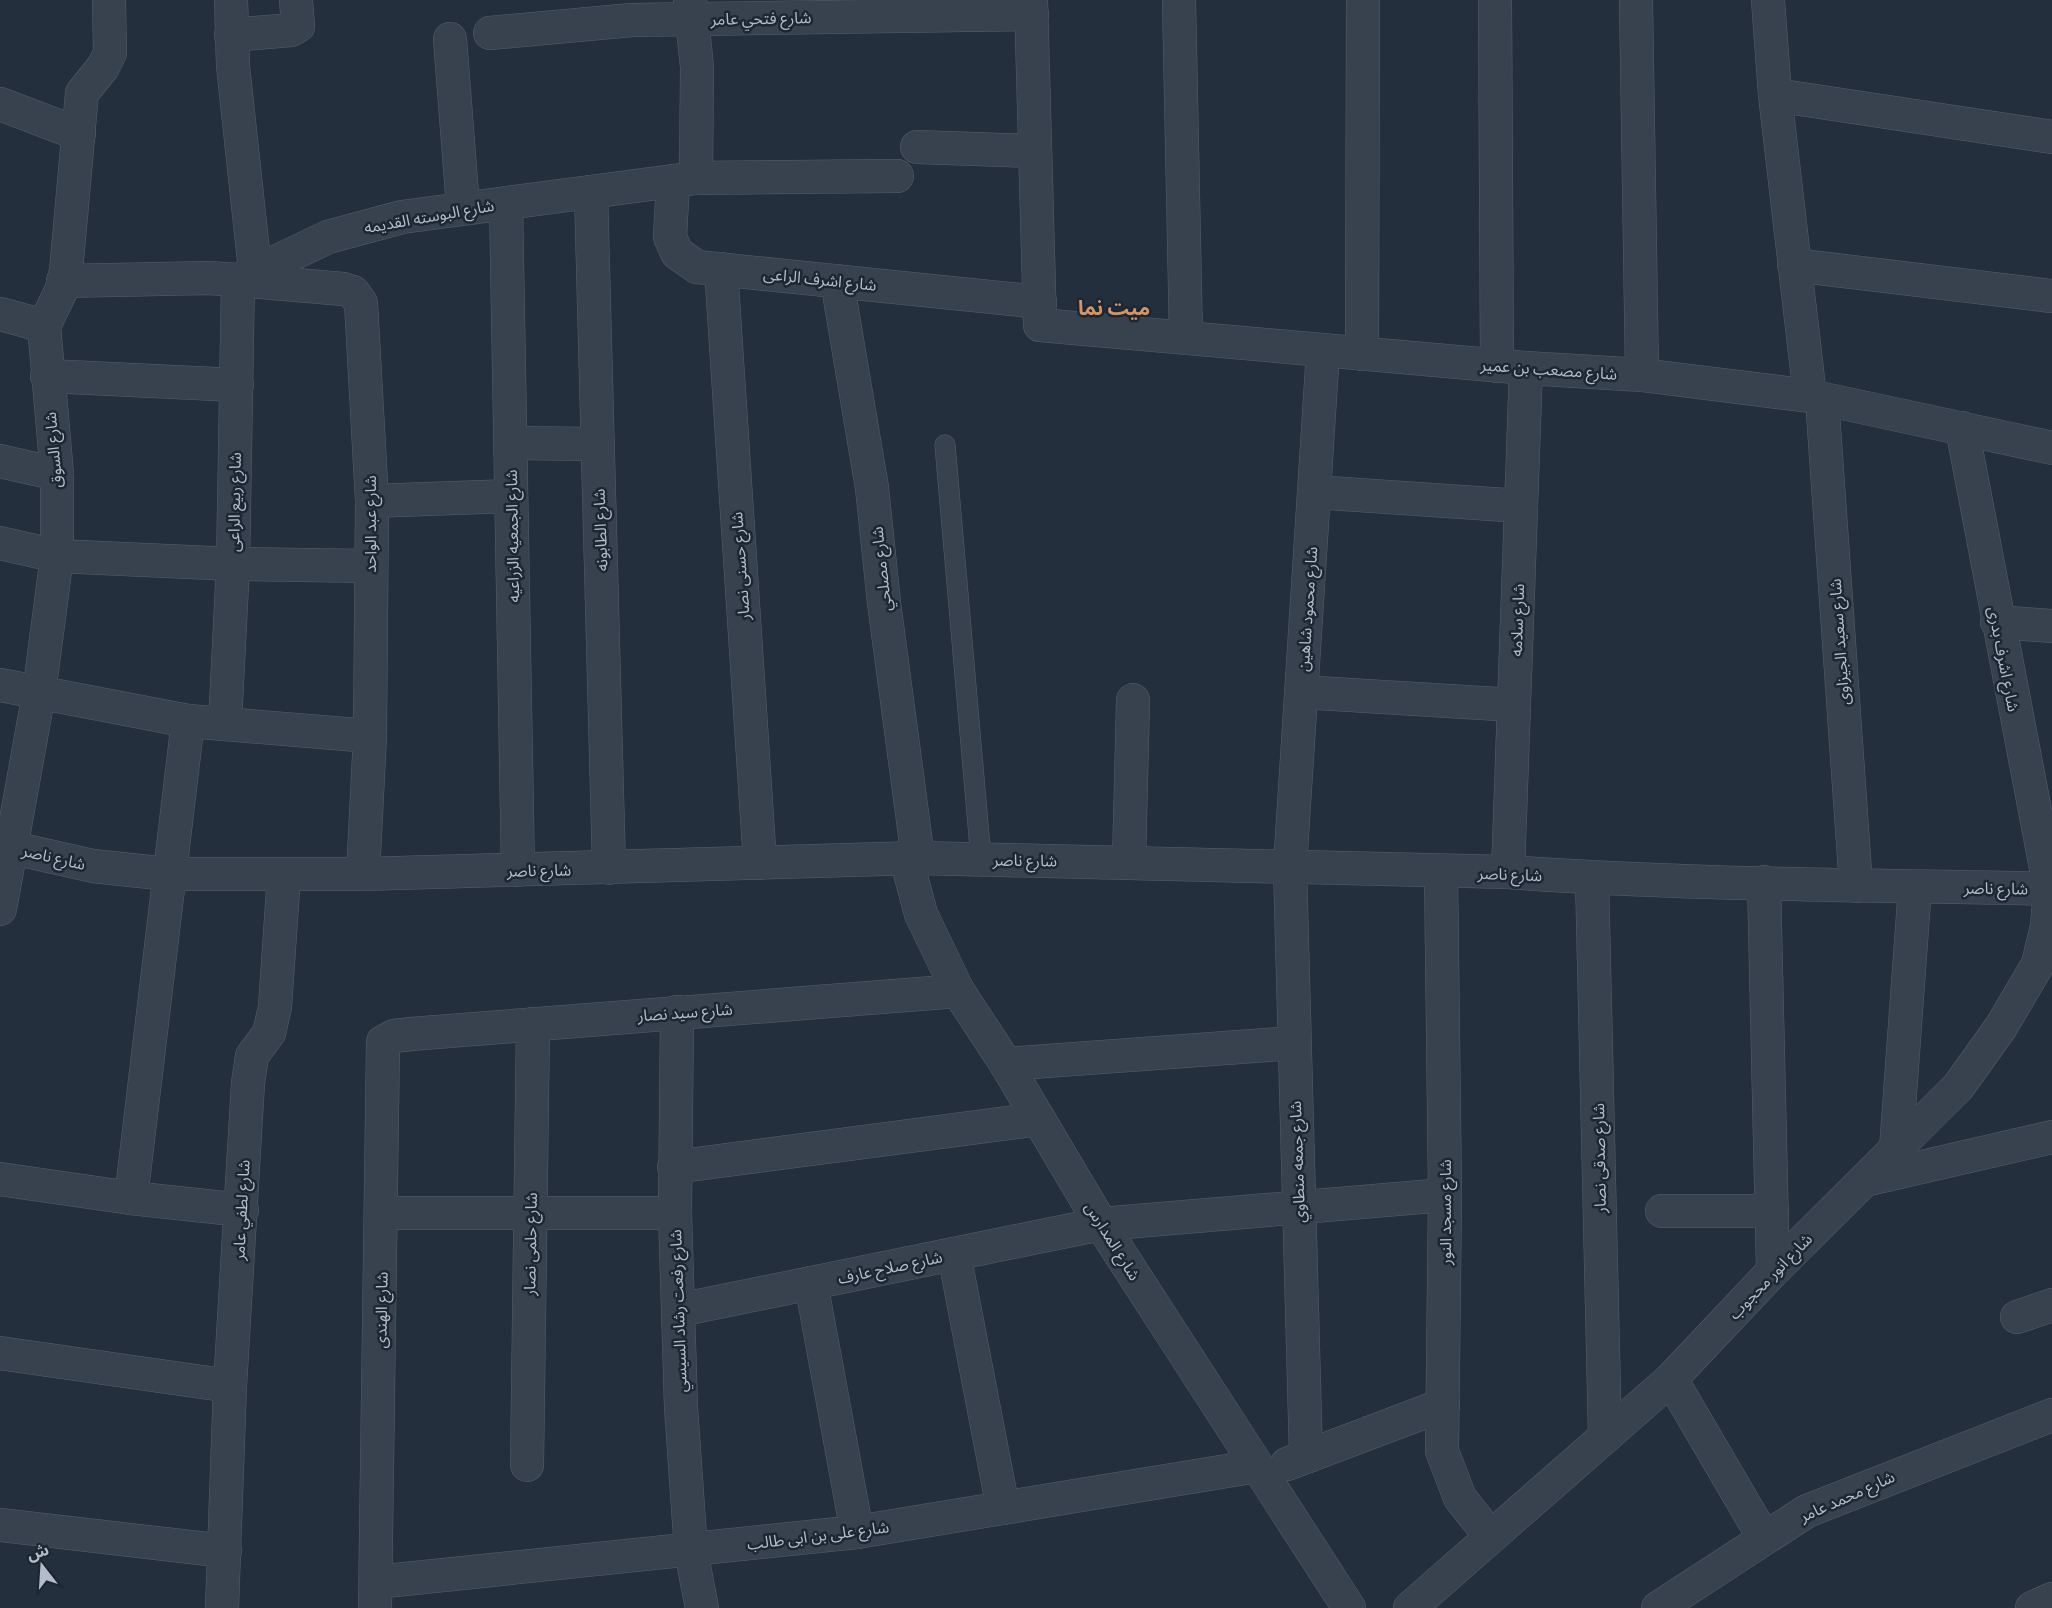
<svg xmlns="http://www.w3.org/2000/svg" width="2052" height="1608" font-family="'Titillium Web','Noto Sans Arabic',sans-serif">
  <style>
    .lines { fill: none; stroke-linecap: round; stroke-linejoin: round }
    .service-casing { stroke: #565f6c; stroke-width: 21 }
    .minor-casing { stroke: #565f6c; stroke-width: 34 }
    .service { stroke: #38414e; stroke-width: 20 }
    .minor { stroke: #38414e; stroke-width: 33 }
    .labels { text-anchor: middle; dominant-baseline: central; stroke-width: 5; stroke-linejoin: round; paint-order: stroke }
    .street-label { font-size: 16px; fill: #b4bcc9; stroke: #1d2633 }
    .quarter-label { font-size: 20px; font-weight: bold; fill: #d59563; stroke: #1d2633 }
  </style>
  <rect width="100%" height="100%" fill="#242f3e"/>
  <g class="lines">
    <!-- service casing -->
    <g class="service-casing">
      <polyline id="service" points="945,445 981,859"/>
    </g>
    <!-- minor casing -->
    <g class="minor-casing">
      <g id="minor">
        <polyline points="231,0 233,66 255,270"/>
        <polyline points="690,0 697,67 696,178"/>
        <polyline points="1031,0 1040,325 1526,368 1642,375 1810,396 2052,448"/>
        <polyline points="1179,0 1186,338"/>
        <polyline points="1495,0 1497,366"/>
        <polyline points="1636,0 1642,375"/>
        <polyline points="1768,0 1775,95 1810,396"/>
        <polyline points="490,33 632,20 1032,14"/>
        <polyline points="231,35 291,30 298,26 296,0"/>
        <polyline points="450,39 463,207"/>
        <polyline points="1775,95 2052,137"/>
        <polyline points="0,104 79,134"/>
        <polyline points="917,147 1035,151"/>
        <polyline points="673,181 670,237 677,253 697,267 1040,302"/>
        <polyline points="591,192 609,868"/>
        <polyline points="506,203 518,870"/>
        <polyline points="1794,265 2052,296"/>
        <polyline points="721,269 760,863"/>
        <polyline points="63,281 209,278 238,280 328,237 402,217 673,181 696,178 897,176"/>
        <polyline points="837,281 872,488 884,603 918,858"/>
        <polyline points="0,314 44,326"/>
        <polyline points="1362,354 1363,0"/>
        <polyline points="47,376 237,385"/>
        <polyline points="1822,399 1856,886"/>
        <polyline points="511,443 598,444"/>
        <polyline points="0,461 57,474"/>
        <polyline points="1314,492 1521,506"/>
        <polyline points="372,501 511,496"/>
        <polyline points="0,543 57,556 233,564 370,566"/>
        <polyline points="1997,622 2052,626"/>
        <polyline points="0,685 188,721 370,736"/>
        <polyline points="1301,692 1514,705"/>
        <polyline points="225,724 233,564 238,280 343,289 353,292 361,303 372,501 370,736 363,874"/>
        <path d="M0,845l93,21 75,8h195l555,-16 590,14c181,13 363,13 544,17"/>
        <polyline points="906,858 921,914 958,991 1006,1064 1101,1224 1349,1608"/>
        <polyline points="1129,862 1133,700"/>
        <polyline points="1441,872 1445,1195 1442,1451 1460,1498 1491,1537"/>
        <polyline points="1508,872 1526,368"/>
        <polyline points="1592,878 1605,1437"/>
        <polyline points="1764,882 1773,1271"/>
        <polyline points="0,909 39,693 57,556 57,474 44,326 61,291 66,271 82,93 103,67 110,53 109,0"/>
        <polyline points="677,1012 675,1213 681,1407 691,1551 702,1608"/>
        <polyline points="1006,1064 1294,1043"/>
        <polyline points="1896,1149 1915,887"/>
        <polyline points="674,1167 1039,1119"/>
        <polyline points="0,1179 131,1198 242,1210"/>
        <polyline points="1865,1180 2052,1137"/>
        <polyline points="131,1198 188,721"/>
        <polyline points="1662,1211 1772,1211"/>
        <polyline points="383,1213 675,1213"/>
        <polyline points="954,1254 1003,1508"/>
        <polyline points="811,1283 857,1532"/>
        <polyline points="679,1310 1101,1224 1445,1195"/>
        <polyline points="2017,1317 2052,1305"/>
        <polyline points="0,1353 230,1386"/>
        <polyline points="1671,1379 1764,1538"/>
        <polyline points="1306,1457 1290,867 1323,351"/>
        <polyline points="1287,1464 1443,1405"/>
        <polyline points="527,1465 533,1024"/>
        <polyline points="0,1525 225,1551"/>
        <polyline points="376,1582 857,1532 1257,1466"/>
        <polyline points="222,1608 230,1386 248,1083 252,1056 269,1033 275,1007 284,875"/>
        <polyline points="375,1608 383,1042 394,1036 411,1034 958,991"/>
        <polyline points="1410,1608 1671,1379 1773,1271 1958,1087 2001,1027 2038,964 2047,926 2050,889 1962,428"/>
        <polyline points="1658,1608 1807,1511 2052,1415"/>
        <polyline points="2032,1608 2052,1599"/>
      </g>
    </g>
    <!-- service -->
    <use href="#service" class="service"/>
    <!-- minor -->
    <use href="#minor" class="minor"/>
  </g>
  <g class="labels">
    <!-- street labels -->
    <g class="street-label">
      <text transform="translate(761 18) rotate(-1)">شارع فتحي عامر</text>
      <text transform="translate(429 216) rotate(-10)">شارع البوسته القديمه</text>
      <text transform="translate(820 279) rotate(6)">شارع اشرف الراعى</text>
      <text transform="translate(1549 369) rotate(4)">شارع مصعب بن عمير</text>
      <text transform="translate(53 450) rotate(-95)">شارع السوق</text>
      <text transform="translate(234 502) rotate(-89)">شارع ربيع الراعى</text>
      <text transform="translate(370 524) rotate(-90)">شارع عبد الواحد</text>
      <text transform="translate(600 530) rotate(-92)">شارع الطابونه</text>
      <text transform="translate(512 536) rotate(-91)">شارع الجمعيه الزراعيه</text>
      <text transform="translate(740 566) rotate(-94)">شارع حسنى نصار</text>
      <text transform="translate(881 569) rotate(-96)">شارع مصلحي</text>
      <text transform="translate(1307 609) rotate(-86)">شارع محمود شاهين</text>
      <text transform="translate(1517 620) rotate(-88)">شارع سلامه</text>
      <text transform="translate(1839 642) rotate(-94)">شارع سعيد الجيزاوى</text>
      <text transform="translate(2004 659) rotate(79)">شارع اشرف بدرى</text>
      <text transform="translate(54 857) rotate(13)">شارع ناصر</text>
      <text transform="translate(1025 860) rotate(1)">شارع ناصر</text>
      <text transform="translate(539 870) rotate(-1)">شارع ناصر</text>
      <text transform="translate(1510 874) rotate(2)">شارع ناصر</text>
      <text transform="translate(1996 888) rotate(1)">شارع ناصر</text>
      <text transform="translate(685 1012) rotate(-4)">شارع سيد نصار</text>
      <text transform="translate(1599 1158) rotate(-91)">شارع صدقى نصار</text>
      <text transform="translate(1297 1162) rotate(-92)">شارع جمعه منطاوي</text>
      <text transform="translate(241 1210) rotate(-87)">شارع لطفي عامر</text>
      <text transform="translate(1445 1212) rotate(-90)">شارع مسجد النور</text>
      <text transform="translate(1113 1241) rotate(58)">شارع المدارس</text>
      <text transform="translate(530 1244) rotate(-89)">شارع حلمى نصار</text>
      <text transform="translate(890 1267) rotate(-12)">شارع صلاح عارف</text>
      <text transform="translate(1770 1276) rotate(-46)">شارع انور محجوب</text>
      <text transform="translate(381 1310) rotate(-89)">شارع الهندى</text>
      <text transform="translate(678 1311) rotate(-92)">شارع رفعت رشاد السيسي</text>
      <text transform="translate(1847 1496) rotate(-24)">شارع محمد عامر</text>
      <text transform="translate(818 1535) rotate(-7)">شارع على بن ابى طالب</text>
    </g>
    <!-- quarter labels -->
    <g class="quarter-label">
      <text x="1114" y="307">ميت نما</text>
    </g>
  </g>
  <!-- north arrow -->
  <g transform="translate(42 1566) rotate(343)" stroke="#1d2633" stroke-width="4.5" paint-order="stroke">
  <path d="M0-4.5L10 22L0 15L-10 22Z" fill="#b4bcc9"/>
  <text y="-9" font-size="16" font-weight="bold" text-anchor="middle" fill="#b4bcc9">ش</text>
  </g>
</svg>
